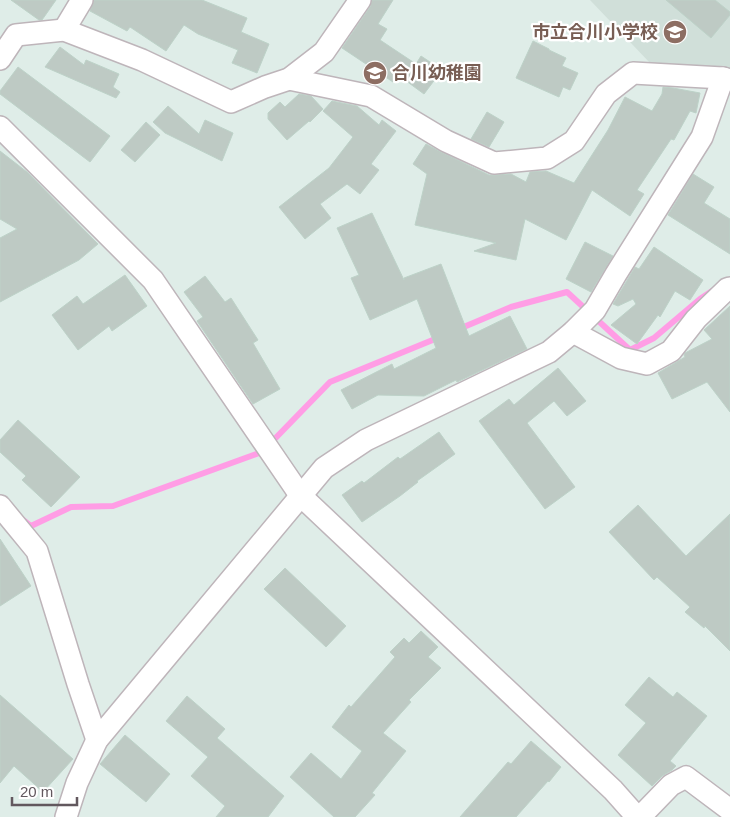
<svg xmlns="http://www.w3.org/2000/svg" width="730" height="817" font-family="Helvetica,'Noto Sans JP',sans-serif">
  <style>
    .education { fill: #d0dfd9 }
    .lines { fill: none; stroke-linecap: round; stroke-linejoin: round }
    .stream { stroke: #ff9de5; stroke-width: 6 }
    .building { fill: #becac4; stroke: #bdd2c8 }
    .minor-casing { stroke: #beb5ba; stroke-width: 24 }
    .minor { stroke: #fff; stroke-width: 21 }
    .labels { text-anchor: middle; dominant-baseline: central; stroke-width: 4.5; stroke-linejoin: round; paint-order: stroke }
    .education-label { font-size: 18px; font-weight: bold; fill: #785e54; stroke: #fff; text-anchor: end }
  </style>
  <rect width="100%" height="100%" fill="#dfede8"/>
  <!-- education -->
  <polygon class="education" points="590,0 730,0 730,71 670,64 651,64"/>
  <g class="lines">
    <!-- stream -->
    <g class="stream">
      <polyline points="459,329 511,307 567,292 630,350 654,338 700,299 712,291"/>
      <polyline points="22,519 31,526 71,507 113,506 262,452 330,382 440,337"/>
    </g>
  </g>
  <!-- building -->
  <g class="building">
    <polygon points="11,0 56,0 42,20 39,20"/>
    <polygon points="94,0 202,0 247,18 241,32 269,44 257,73 232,63 238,50 198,34 184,25 166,51 130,27 127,31 90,11"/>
    <polygon points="372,0 393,0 378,24 387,29 380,40 416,64 421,56 442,70 424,94 398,75 393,82 342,48 370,7"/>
    <polygon points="666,0 715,0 730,12 730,15 711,38"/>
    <polygon points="533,41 549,49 549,50 566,58 562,66 578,73 570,90 563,87 559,97 516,78"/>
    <polygon points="60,47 84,65 86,60 119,74 113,87 120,92 116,98 45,67"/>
    <polygon points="18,67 110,136 90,162 0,94 0,91"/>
    <polygon points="663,87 673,88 700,93 696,113 690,111 674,140 671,139 637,190 644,194 630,216 592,190 566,240 525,219 516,260 474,251 496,243 415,225 427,174 413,164 426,144 441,152 489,175 495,175 511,174 526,182 530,172 546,171 574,183 608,130 625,97 652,111 662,94"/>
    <polygon points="299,94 311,96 323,109 310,122 309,121 287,140 268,119 268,113 280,102 285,107"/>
    <polygon points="332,101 357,106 379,125 382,120 396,131 371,164 379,170 360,194 347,184 320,204 331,218 305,239 279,207 329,168 353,137 323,111"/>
    <polygon points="168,106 199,134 205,120 233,133 222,161 165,133 153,122"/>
    <polygon points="487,112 504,122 489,147 471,139"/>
    <polygon points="146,122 160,135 135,162 121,150"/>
    <polygon points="0,151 27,172 98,244 79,260 0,302 0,238 17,229 0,219"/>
    <polygon points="693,174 714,187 704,203 730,219 730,254 668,215"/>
    <polygon points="372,213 404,280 404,278 441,264 469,336 510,316 527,349 457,382 456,380 424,396 378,395 352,409 341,390 392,364 394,369 436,348 417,299 370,320 351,278 359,275 337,228"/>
    <polygon points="585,242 613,256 591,292 566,279"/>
    <polygon points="654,247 703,280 690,300 675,291 660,317 658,315 637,344 611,325 636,304 633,299 618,306 613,304 635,267 639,269"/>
    <polygon points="125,275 147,306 112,331 109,326 78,350 52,315 77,296 83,304"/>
    <polygon points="205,276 225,302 231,298 258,340 253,343 280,389 253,404 197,321 203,317 184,292"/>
    <polygon points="730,306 730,412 707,382 672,399 658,373 685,357 684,355 685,353 712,339 704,330"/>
    <polygon points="558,368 586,401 567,416 554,401 527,423 575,487 545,509 479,421 509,399 514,405"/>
    <polygon points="18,420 80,477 51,507 22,480 26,476 0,452 0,440"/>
    <polygon points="439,432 455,454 417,481 418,482 400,496 362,522 342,495 362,481 364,483 398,457 400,459"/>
    <polygon points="638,505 686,556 730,514 730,651 705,626 704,628 685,612 690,607 657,577 654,580 609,532"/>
    <polygon points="0,539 31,586 0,606"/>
    <polygon points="285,568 346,626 326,647 264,589"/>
    <polygon points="421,631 438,647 428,657 441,668 409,700 411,702 383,733 406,751 372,793 375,795 355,817 334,817 290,777 311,753 341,779 362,751 332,727 349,705 351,707 395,657 390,652 404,638 409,643"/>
    <polygon points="649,677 673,697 677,692 707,716 670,761 676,766 672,770 662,776 652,786 618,755 646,723 625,705"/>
    <polygon points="0,695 73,759 43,792 14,766 0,783"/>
    <polygon points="187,696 225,729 217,738 284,796 268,817 216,817 225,806 191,776 208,757 166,721"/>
    <polygon points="125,735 170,774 146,802 100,764"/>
    <polygon points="531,741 561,767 549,782 548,781 516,817 460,817 508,762 511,764"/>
  </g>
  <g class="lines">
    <!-- minor casing -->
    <g class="minor-casing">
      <g id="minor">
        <polyline points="64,30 82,0"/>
        <polyline points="0,59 16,35 64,30 142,60 231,102 265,87 289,79 324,52 360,0"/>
        <polyline points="289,79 371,96 446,141 494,163 547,158 574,141 606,94 633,73 723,78 730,80"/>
        <polyline points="0,127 153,280 300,495 613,790 637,817"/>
        <polyline points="573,332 621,358 647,364 671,351 696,319 727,289 730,288"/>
        <polyline points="0,506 37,551 78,684 97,740"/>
        <polyline points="66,817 77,783 97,740 324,468 366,440 549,352 573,332 595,310 616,274 702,137 723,78"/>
        <polyline points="640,817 671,785 686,777 730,810"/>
      </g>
    </g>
    <!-- minor -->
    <use href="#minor" class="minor"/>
  </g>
  <!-- icons -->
  <defs>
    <g id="school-disc" transform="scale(1.25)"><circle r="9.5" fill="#8d6e63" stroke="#fff"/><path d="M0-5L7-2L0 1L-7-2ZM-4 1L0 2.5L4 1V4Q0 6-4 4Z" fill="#fff"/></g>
  </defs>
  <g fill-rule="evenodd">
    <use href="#school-disc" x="675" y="32"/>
    <use href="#school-disc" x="375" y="73"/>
  </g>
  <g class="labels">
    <!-- education labels -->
    <g class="education-label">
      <text x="658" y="32">市立合川小学校</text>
      <text x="392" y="73" text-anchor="start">合川幼稚園</text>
    </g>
  </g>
  <!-- scale -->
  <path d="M12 797v8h65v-8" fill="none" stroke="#62585e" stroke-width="2.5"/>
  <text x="20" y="797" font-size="15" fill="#62585e" stroke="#ffffff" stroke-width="4" paint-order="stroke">20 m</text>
</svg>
